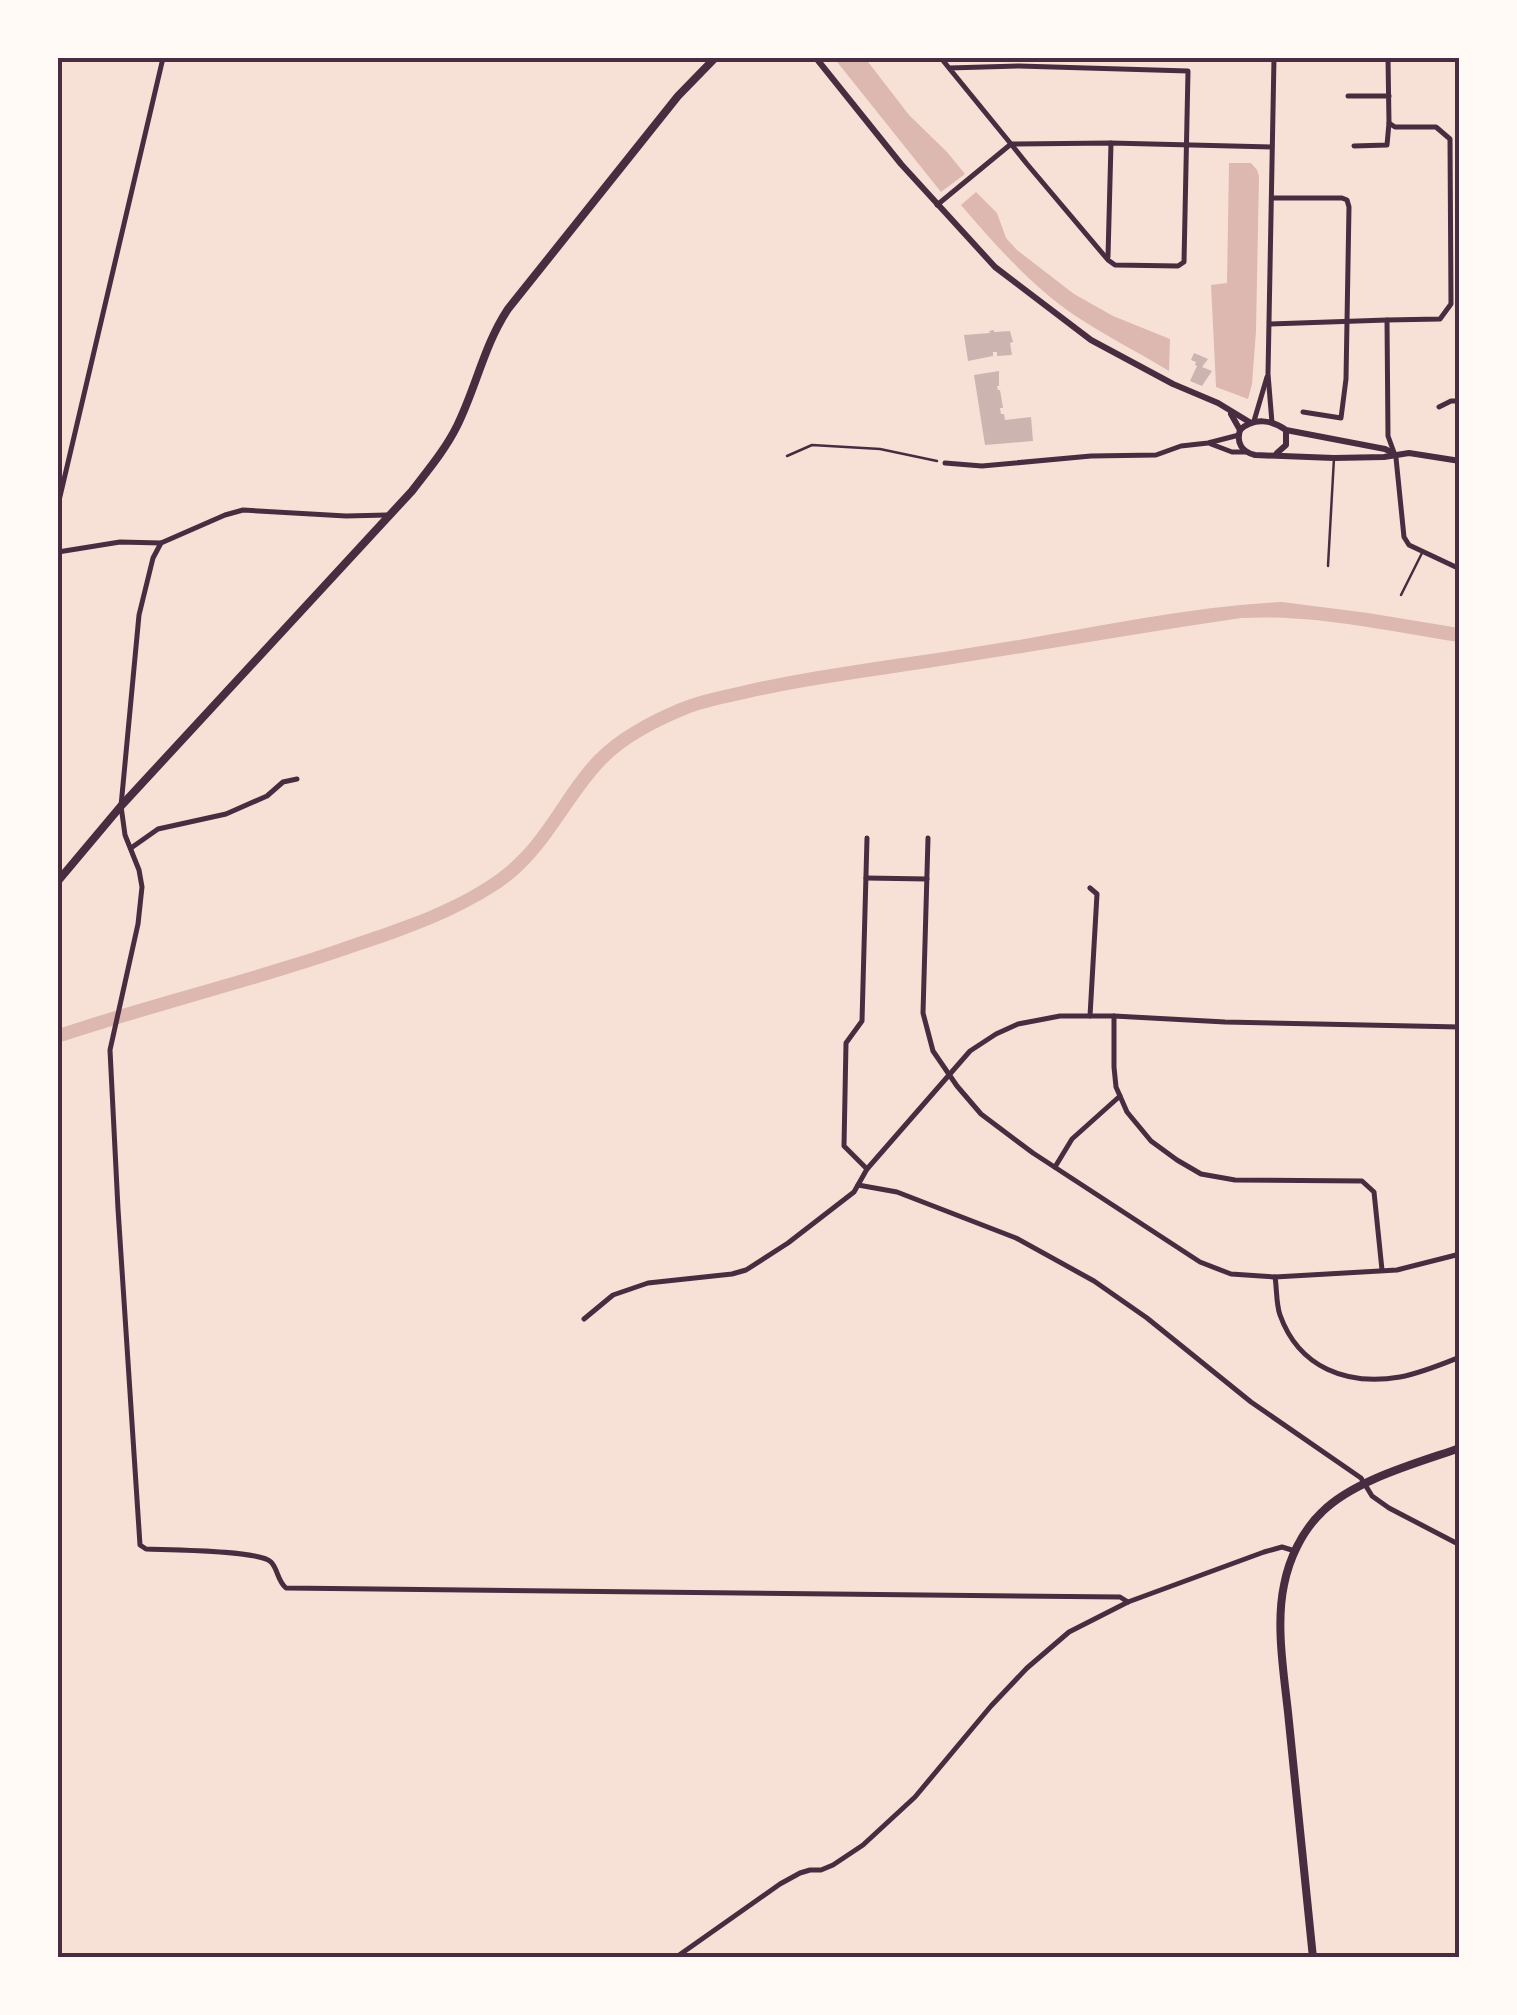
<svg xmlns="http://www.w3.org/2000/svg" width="1517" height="2015" font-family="Arial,sans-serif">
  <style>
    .water { fill: #dcb8b0 }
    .building { fill: #ccb4b1 }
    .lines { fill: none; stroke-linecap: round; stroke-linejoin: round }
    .path { stroke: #4a2c40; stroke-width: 2.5 }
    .service { stroke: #4a2c40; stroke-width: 2.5 }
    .minor { stroke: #4a2c40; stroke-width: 5 }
    .tertiary { stroke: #4a2c40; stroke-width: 6 }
    .secondary { stroke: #4a2c40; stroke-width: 8 }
    .neatline { fill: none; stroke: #4a2c40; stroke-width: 4 }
  </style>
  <rect width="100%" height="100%" fill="#f7e1d7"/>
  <!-- water -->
  <g class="water">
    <polygon points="834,58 865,58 909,115 947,152 965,174 941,192"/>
    <polygon points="1229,163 1251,163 1257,170 1259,176 1256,331 1252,384 1248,399 1216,387 1211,285 1227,283"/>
    <path d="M976,192l21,21 9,25 11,12 57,44 39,22 57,23 -1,32c-31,-19 -65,-36 -95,-56 -43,-30 -79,-70 -113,-110z"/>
    <path d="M1282,602l86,11 91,15v14c-73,-11 -143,-28 -218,-24 -104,15 -209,34 -313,50 -60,9 -120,17 -179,30 -22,5 -45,9 -66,18 -29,12 -61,29 -82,53 -36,41 -55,89 -102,120 -43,28 -90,45 -138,61 -100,35 -203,60 -303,93v-14c98,-33 199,-56 297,-91 47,-16 96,-32 138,-61 49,-34 63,-80 101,-121 23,-23 54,-40 83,-52 24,-10 49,-14 73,-20 74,-16 150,-25 225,-37 100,-15 206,-40 307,-45z"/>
  </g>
  <!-- building -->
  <g class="building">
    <polygon points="994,330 994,332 1010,331 1013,342 1010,343 1012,355 997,356 997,352 993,352 993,356 968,361 964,335 990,333 989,331"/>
    <polygon points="1194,353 1208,359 1202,367 1212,371 1202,386 1190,381 1197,366 1195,365 1196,362 1191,360"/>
    <polygon points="999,371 999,386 997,386 998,390 1000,390 1003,408 1000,408 1001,414 1004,414 1005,420 1031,417 1033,441 985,445 974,375"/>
  </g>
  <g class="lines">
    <!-- path -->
    <polyline class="path" points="787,456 812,445 880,449 937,461"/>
    <!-- service -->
    <g class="service">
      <polyline points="1328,566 1334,458"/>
      <polyline points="1401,595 1422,553"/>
    </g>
    <!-- minor -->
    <g class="minor">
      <polyline points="941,58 949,68 1011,144 1027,164 1108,260 1115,265 1178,266 1184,262 1188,71 1019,66 949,68"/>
      <polyline points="1388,58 1389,123 1395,127 1436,127 1450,139 1451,304 1440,319 1387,320 1388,436 1396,458 1404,537 1409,545 1460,569"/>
      <polyline points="1348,96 1389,96"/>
      <polyline points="1354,146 1387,145 1389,123"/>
      <polyline points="1272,198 1342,198 1347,200 1349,207 1346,379 1341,418 1303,412"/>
      <polyline points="937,205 1011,144 1111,143 1272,147"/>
      <polyline points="1108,257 1111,143"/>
      <polyline points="1270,324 1387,320"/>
      <polyline points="1439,407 1451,401 1460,401"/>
      <polyline points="1254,421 1267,377"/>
      <polyline points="1272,423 1268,374 1274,58"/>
      <polyline points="1211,444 1232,452 1245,452"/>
      <polyline points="945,463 982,466 1091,456 1156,455 1181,446 1208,443 1239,435"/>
      <polyline points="58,505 163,58"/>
      <path d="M387,515l-41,1 -103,-6 -18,5 -64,28 -8,15 -14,57 -18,191 4,29 14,35 3,17 -4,37 -28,126 8,159 22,336 6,4c21,1 113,1 125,13 7,7 6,18 15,26l834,9 8,5"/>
      <polyline points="58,552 120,542 161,543"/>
      <polyline points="928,838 923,1013 933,1051 957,1086 981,1114 1033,1153 1200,1262 1231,1274 1275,1277 1397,1270 1460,1254"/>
      <polyline points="131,848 158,829 226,814 267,796 283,782 297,779"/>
      <polyline points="866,878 927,879"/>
      <polyline points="1090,888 1097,894 1090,1016"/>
      <polyline points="1114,1016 1114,1067 1116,1087 1120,1096 1127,1112 1151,1141 1177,1160 1201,1174 1235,1180 1362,1181 1374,1192 1382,1270"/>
      <polyline points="1055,1167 1072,1139 1120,1096"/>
      <polyline points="867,1169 844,1146 846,1043 862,1021 867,838"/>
      <polyline points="858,1185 897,1192 1016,1238 1094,1281 1147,1318 1251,1402 1361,1478 1372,1496 1389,1508 1460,1545"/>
      <path d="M1275,1277c2,12 1,27 5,38 19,53 67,71 120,62 21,-4 40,-12 60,-20"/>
      <polyline points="584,1319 613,1295 648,1283 732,1274 746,1270 788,1243 854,1192 867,1169 970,1051 996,1034 1018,1024 1060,1016 1114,1016 1225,1022 1460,1027"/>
      <polyline points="675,1958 780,1884 800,1873 810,1870 821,1870 833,1865 863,1845 915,1797 991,1706 1027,1668 1069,1632 1128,1602 1264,1552 1282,1547 1295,1551"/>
    </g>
    <!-- tertiary -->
    <g class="tertiary">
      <polyline points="816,58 901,164 995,267 1091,340 1173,384 1218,403 1251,423"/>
      <path d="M1231,414l9,16c-4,13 2,22 15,25l79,3 50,-1 25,-4 51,8"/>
      <path d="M1240,430c14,-13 32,-10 46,0l99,19 8,4"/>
      <polyline points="1277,453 1286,445 1286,431"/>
    </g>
    <!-- secondary -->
    <g class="secondary">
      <path d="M58,881l63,-75 291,-315c16,-21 33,-41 45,-65 19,-38 27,-81 51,-117l170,-213 37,-38"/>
      <path d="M1313,1958c-8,-79 -16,-157 -24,-236 -4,-42 -14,-95 -5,-137 5,-26 18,-54 38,-73 32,-32 95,-49 138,-64"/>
    </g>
  </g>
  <!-- border -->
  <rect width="1517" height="2015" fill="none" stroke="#fffaf5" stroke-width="120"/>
  <rect x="60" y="60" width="1397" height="1895" class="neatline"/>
</svg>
